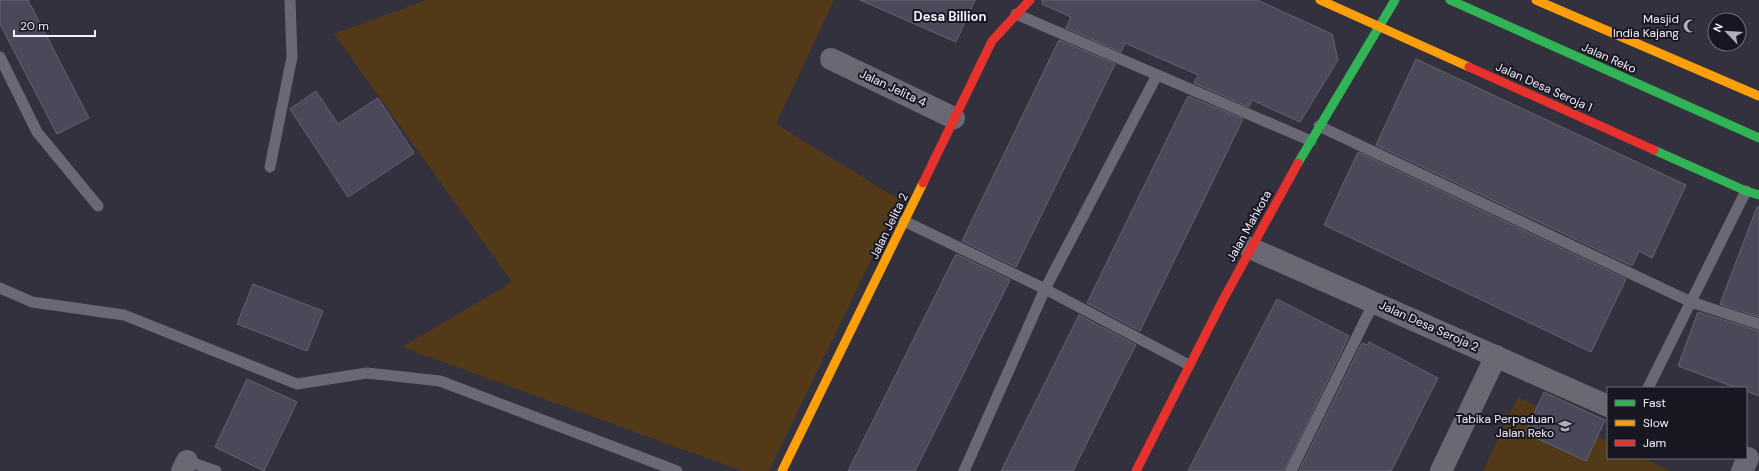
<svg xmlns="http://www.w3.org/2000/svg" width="1759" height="471" font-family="'DM Sans',sans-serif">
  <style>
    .green { fill: #523a18 }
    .building { fill: #4b485a; stroke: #65646e }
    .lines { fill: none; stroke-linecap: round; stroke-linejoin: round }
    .lane { stroke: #696873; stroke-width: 11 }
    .street { stroke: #696873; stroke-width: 22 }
    .fast { stroke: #30b455; stroke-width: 9 }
    .slow { stroke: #ff9f0a; stroke-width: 9 }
    .jam { stroke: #e5322d; stroke-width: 9 }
    .labels { text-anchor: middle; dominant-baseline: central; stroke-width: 4; stroke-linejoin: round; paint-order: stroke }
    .poi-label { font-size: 12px; fill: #f2f1fd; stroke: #181620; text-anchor: end }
    .street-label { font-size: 12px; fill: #f2f1fd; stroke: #181620 }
    .neighbourhood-label { font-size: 13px; font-weight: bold; fill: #f2f1fd; stroke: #181620 }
  </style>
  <rect width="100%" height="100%" fill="#32313d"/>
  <!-- green -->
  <g class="green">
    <polygon points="426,0 834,0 776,124 900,200 769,471 742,471 402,347 512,282 334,34"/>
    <polygon points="1518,397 1608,441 1608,458 1643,458 1670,471 1483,471"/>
  </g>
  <!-- building -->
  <g class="building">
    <polygon points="0,0 28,0 89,118 57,134 0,24"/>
    <polygon points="860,0 975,0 956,42"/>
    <polygon points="1042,0 1257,0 1332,34 1338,60 1300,122 1252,100 1249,107 1194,83 1198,75 1125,43 1121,52 1066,28 1071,17 1042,4"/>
    <polygon points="1059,40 1115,64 1016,267 962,241"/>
    <polygon points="1416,59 1686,185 1652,258 1639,251 1632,266 1376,145"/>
    <polygon points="316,91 338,124 378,98 414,153 348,197 290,109"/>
    <polygon points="1188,96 1243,119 1140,331 1087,303"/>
    <polygon points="1358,152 1626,279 1591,352 1324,225"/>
    <polygon points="1757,207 1759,207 1759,317 1720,304"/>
    <polygon points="956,254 1010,280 915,471 848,471"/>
    <polygon points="253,284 323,311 307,351 237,324"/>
    <polygon points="1277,299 1349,336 1284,471 1188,471"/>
    <polygon points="1698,312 1759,331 1759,396 1746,391 1746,388 1737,388 1678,366"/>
    <polygon points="1079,315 1136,345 1126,364 1073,471 1001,471"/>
    <polygon points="1369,342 1438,378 1391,471 1299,471 1362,343 1367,345"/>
    <polygon points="247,379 297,402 264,471 215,447"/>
    <polygon points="1544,392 1605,420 1586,461 1525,433"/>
  </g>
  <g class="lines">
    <!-- lane -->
    <g class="lane">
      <polyline points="1016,14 1311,141"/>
      <polyline points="0,57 37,132 98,206"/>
      <polyline points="1319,126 1691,302 1759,324"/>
      <polyline points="270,167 292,57 290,0"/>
      <polyline points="904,221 1045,289 1189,365"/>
      <polyline points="0,288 32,302 124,315 297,384 367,373 440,381 677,471"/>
      <polyline points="1648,388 1746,191"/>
      <polyline points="187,461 216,471"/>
      <polyline points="964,471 1045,289 1157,75"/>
      <polyline points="1291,471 1374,302"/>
    </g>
    <!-- street -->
    <g class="street">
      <polyline points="831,59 954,118"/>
      <polyline points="1250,248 1608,406"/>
      <polyline points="182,471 187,461"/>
      <polyline points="1441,471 1496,356"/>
      <polyline points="1742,471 1748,458"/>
    </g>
    <!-- fast -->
    <g class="fast">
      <polyline points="1450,0 1759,138"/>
      <polyline points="1654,150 1746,191 1759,195"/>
      <polyline points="1298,163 1395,0"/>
    </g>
    <!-- slow -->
    <g class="slow">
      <polyline points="1320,0 1469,67"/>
      <polyline points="1536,0 1759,96"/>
      <polyline points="782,471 923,183"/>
    </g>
    <!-- jam -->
    <g class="jam">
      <polyline points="1469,67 1654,150"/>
      <polyline points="923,183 992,41 1030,0"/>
      <polyline points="1136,471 1224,298 1298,163"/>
    </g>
  </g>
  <!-- icons -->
  <defs>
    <g id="mosque-bare" transform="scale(1.08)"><path d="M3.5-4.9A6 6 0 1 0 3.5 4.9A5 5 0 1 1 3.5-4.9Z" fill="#afaeba" stroke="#181620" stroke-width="2.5" paint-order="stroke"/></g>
    <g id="school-bare" transform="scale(1.08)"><path d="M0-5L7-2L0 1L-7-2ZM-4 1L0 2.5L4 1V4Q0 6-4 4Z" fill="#afaeba" stroke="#181620" stroke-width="2.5" paint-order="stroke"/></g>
  </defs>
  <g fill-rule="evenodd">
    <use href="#mosque-bare" x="1690" y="26"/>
    <use href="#school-bare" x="1565" y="426"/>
  </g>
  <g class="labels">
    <!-- poi labels -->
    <g class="poi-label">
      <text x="1679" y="19">Masjid<tspan x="1679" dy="14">India Kajang</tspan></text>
      <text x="1554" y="419">Tabika Perpaduan<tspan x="1554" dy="14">Jalan Reko</tspan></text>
    </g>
    <!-- street labels -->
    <g class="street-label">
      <text transform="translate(1609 58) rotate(24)">Jalan Reko</text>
      <text transform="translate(1544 87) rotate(24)">Jalan Desa Seroja 1</text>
      <text transform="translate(893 88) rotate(25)">Jalan Jelita 4</text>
      <text transform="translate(889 226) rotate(-64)">Jalan Jelita 2</text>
      <text transform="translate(1249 226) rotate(-61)">Jalan Mahkota</text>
      <text transform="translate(1429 326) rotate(24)">Jalan Desa Seroja 2</text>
    </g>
    <!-- neighbourhood labels -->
    <g class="neighbourhood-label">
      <text x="950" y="16">Desa Billion</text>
    </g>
  </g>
  <!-- legend -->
  <rect x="1607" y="387" width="140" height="72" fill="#181620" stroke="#6f6e78"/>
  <rect x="1615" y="400" width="20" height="6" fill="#30b455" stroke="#6f6e78"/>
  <text x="1643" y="407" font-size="12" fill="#f2f1fd">Fast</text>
  <rect x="1615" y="420" width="20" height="6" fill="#ff9f0a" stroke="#6f6e78"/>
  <text x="1643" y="427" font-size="12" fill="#f2f1fd">Slow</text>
  <rect x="1615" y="440" width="20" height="6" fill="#e5322d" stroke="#6f6e78"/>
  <text x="1643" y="447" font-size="12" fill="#f2f1fd">Jam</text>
  <!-- north arrow -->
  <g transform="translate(1727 32) rotate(295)"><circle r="19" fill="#181620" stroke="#6f6e78"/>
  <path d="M0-3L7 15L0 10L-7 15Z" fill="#afaeba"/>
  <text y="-6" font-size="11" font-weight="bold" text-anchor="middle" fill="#f2f1fd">N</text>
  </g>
  <!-- scale -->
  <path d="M14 30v6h81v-6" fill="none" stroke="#f2f1fd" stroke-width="2"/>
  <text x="20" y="30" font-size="12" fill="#f2f1fd" stroke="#181620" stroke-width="3" paint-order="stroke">20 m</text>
</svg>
